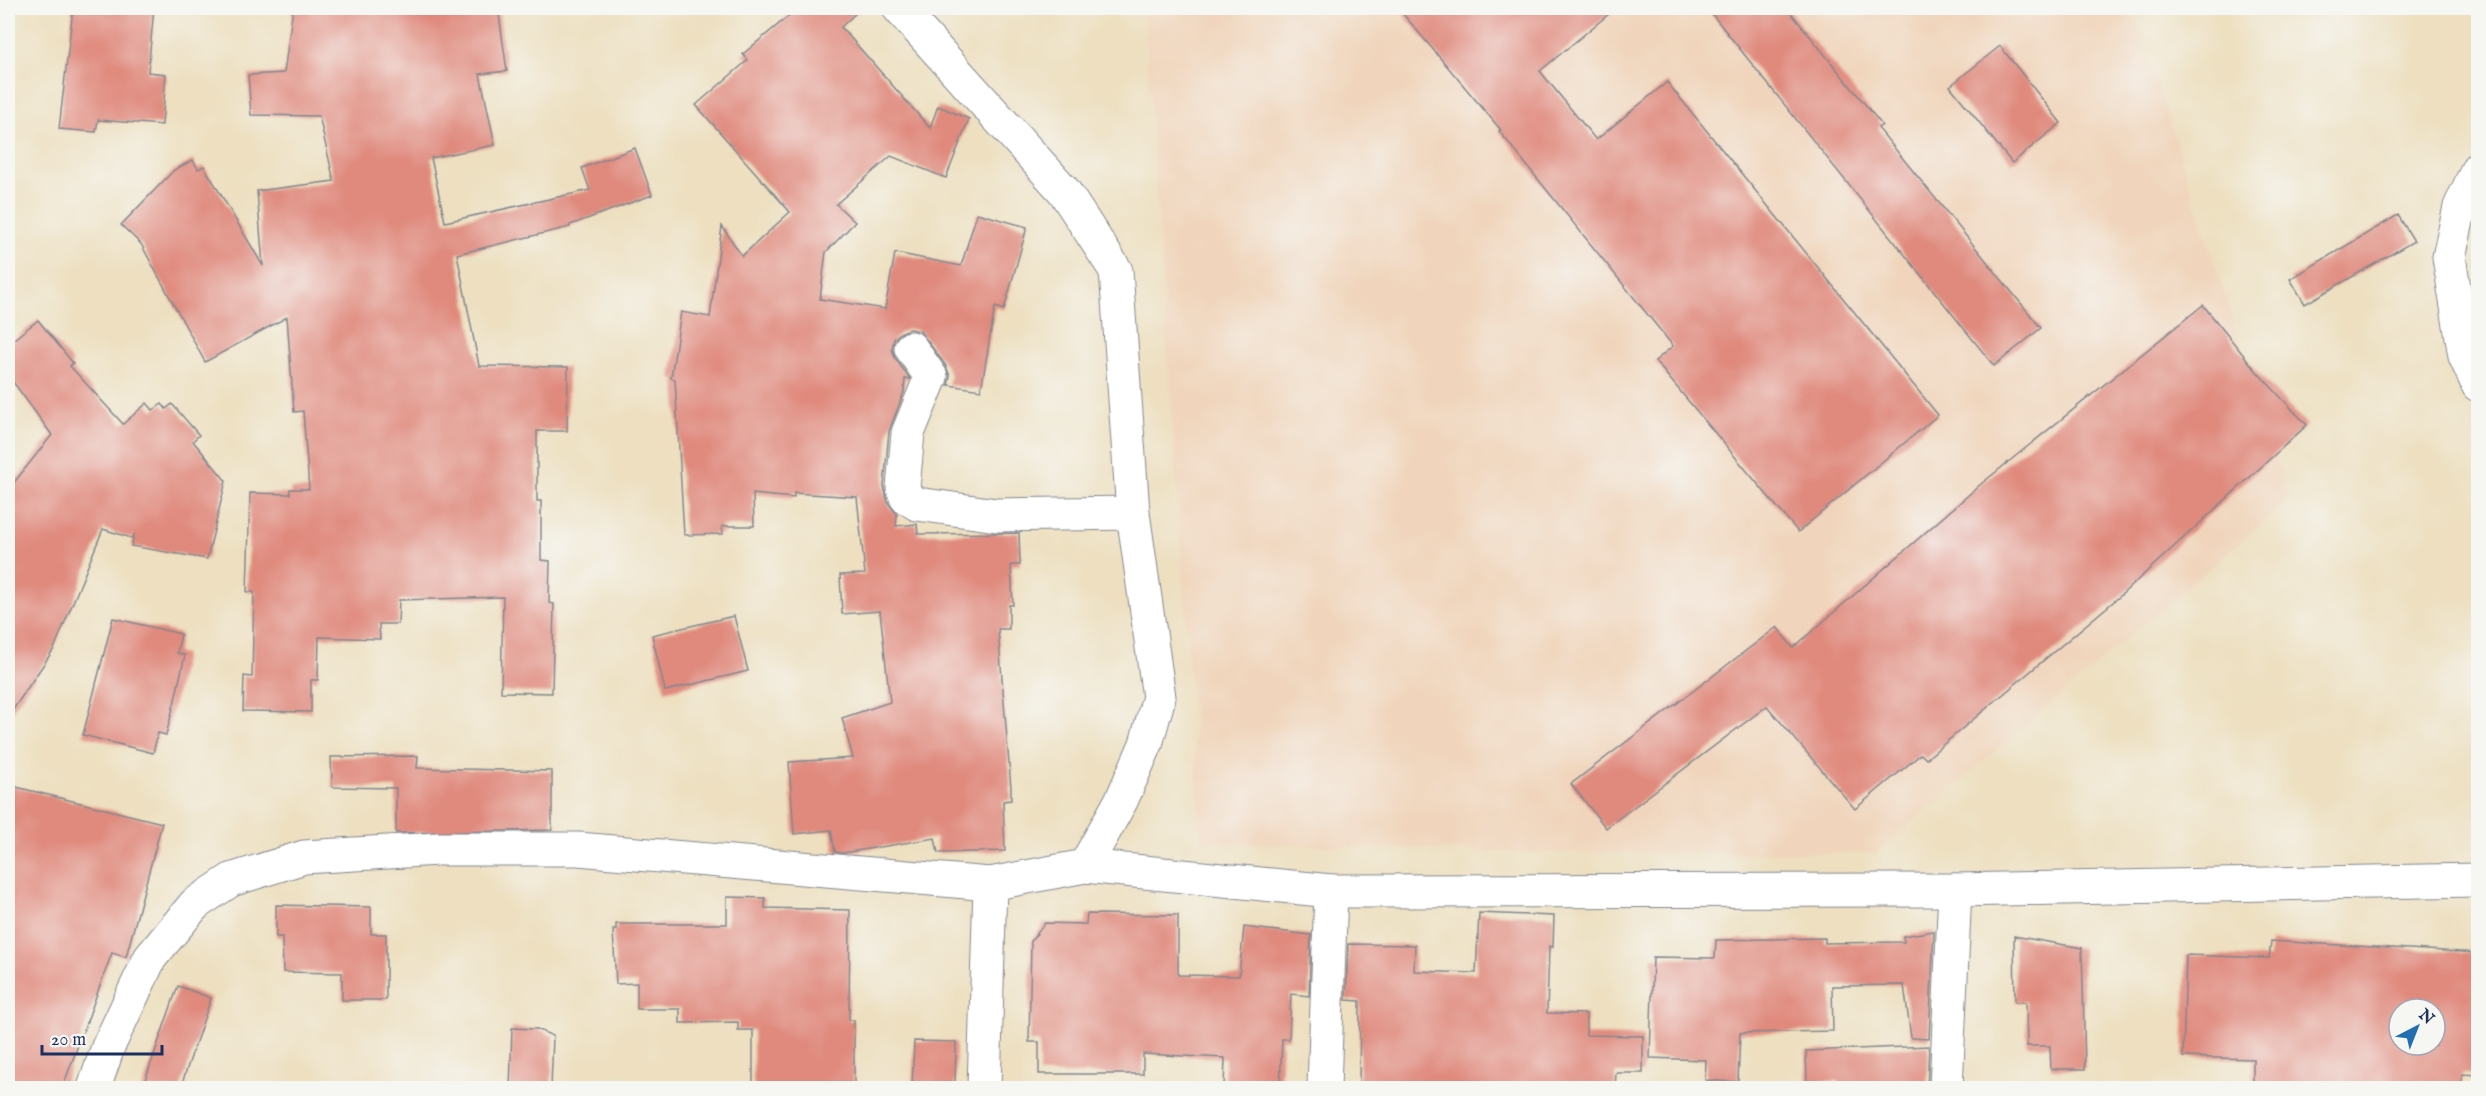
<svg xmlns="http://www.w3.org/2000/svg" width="2486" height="1096" font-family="'IM FELL English',serif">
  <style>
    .built { fill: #f0d5bc }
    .building { fill: #e08a7e; fill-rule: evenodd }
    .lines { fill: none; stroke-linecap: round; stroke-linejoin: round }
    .street-casing { stroke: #84878e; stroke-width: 35 }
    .street { stroke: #fff; stroke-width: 33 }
  </style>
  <rect width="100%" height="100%" fill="#f6f6f2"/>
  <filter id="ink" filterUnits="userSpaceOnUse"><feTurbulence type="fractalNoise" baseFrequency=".0167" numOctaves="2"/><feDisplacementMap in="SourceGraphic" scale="12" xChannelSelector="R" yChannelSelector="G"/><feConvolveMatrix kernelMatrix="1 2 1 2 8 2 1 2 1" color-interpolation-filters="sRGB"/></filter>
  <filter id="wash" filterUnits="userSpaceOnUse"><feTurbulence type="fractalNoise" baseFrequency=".008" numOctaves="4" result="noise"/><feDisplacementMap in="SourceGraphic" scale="24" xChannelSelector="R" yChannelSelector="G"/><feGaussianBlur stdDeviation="1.35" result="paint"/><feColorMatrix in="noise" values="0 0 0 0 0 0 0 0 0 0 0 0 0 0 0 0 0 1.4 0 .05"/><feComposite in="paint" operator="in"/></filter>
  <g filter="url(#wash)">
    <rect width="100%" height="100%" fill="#eddfbf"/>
    <!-- built -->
    <polygon class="built" points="1144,8 2133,8 2290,499 1876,853 1544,853 1201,842"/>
    <g id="blocks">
      <!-- building -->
      <g class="building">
        <polygon points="73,8 154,8 148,72 166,74 162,125 98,120 96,132 59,129"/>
        <polygon points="293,8 498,8 507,71 480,74 495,145 431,158 445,222 590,190 582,168 635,148 652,195 570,225 570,227 457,254 479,366 568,367 567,431 537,431 537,501 541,501 541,560 550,561 549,603 554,604 552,693 501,692 503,597 399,600 398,624 379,624 380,639 319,637 318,680 311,680 311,712 243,711 244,676 252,677 254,592 247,592 250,493 290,494 290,489 309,489 303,411 294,412 287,317 205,362 141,244 121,225 174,170 193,160 198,169 204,166 263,266 257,191 334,181 319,116 251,115 248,75 284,73"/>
        <polygon points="798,8 861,8 841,27 930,128 938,106 969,119 946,178 891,156 836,204 855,222 826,252 820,299 885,309 895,253 961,266 977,213 1027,227 1004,310 995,307 981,390 948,385 950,376 946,366 920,331 909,329 900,333 894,339 892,349 895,358 910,379 905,379 904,392 889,431 884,486 888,503 897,514 896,526 917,524 918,534 1019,533 1020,565 1011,565 1013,605 1009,605 1009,629 998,629 1011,788 1011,800 1003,801 1005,851 938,853 935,838 843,853 835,852 831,830 794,834 789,762 853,758 842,718 890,702 880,611 842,614 840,575 865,574 857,497 794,493 794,498 753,494 754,526 722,526 723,534 684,535 675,379 671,378 681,312 710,317 722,226 742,256 790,212 696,105 748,60 743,54"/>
        <polygon points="1398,8 1616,8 1540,71 1596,140 1667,82 1938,415 1798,532 1655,361 1673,346 1499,131 1501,130"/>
        <polygon points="1707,8 1787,8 1882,125 1878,128 2041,328 1994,366"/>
        <polygon points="2000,46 2061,123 2012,163 1950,86"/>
        <polygon points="2398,215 2414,241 2305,304 2290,279"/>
        <polygon points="2203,305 2258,373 2307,425 2119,597 1926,759 1921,754 1855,809 1767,706 1606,828 1571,784 1777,627 1793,648 1981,484"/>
        <polygon points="38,320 73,363 70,366 123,424 147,403 153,410 162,404 166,409 172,404 199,435 193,441 226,481 207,559 131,546 134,535 131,538 103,529 54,649 8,717 8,490 52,435 8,375 8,344"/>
        <polygon points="734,616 748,671 665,691 652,635"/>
        <polygon points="113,618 181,634 177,653 185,655 175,700 166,735 158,733 153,753 83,735"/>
        <polygon points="418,756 417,768 552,771 552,830 396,833 396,788 332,787 331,757"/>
        <polygon points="8,785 162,823 126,957 112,953 62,1089 8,1089"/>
        <polygon points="727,897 765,898 765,908 850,910 849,1020 854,1020 854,1089 753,1089 753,1030 738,1030 738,1022 680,1023 680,1009 637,1009 637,983 616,984 613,930 616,930 616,924 727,924"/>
        <polygon points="276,905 371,907 371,934 386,934 386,1000 342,1000 342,973 283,972 282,937 276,937"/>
        <polygon points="1479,913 1554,916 1553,947 1549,946 1547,1013 1586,1014 1586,1035 1643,1036 1643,1073 1616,1073 1615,1089 1359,1087 1360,1001 1346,1000 1348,944 1415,945 1414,971 1476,973"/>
        <polygon points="1087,914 1178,915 1178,975 1239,976 1244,927 1311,935 1309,996 1291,994 1289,1039 1282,1039 1280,1089 1224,1089 1225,1058 1143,1054 1143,1074 1039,1074 1039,1042 1029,1042 1031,941 1045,923 1086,924"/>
        <polygon points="1934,931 1929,1039 1911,1038 1904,985 1832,986 1833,1031 1740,1033 1738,1082 1705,1080 1706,1060 1650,1058 1653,957 1715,958 1716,940 1825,938 1825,943 1904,942 1903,936"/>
        <polygon points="2014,936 2082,948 2085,1069 2051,1069 2050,1046 2027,1046 2026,1002 2015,1002"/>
        <path d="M2271,941l207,12v122l-16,-1v15h-209v-30l-70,-2 3,-102 83,3zM2399,1009h36v36h-36z"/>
        <polygon points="178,986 211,998 180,1089 142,1089"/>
        <polygon points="512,1028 537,1029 553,1036 551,1089 510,1089"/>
        <polygon points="914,1041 956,1042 955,1089 912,1089"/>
        <polygon points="1929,1046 1927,1089 1839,1089 1839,1081 1807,1082 1806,1051"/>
      </g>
    </g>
  </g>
  <g filter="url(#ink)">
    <use href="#blocks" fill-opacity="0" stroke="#84878e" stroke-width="1.5"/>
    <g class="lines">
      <!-- street casing -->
      <g class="street-casing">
        <g id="street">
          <polyline points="899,8 1064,191 1116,271 1133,513 1159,697 1146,744 1122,799 1085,866"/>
          <polyline points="2478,168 2460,207 2449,257 2465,356 2478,385"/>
          <polyline points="911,348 931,377 908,433 903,488 906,497 917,504 997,515 1133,513"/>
          <polyline points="94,1088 108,1047 150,958 195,904 231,880 304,857 438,849 578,849 990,884 1085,866 1331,891 1955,890 2478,880"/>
          <polyline points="984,1088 990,884"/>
          <polyline points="1324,1088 1331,891"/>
          <polyline points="1946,1088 1955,890"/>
        </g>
      </g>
      <!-- street -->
      <use href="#street" class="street"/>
    </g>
  </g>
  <!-- margin -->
  <rect width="2486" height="1096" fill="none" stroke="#f6f6f2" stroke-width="30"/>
  <!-- north arrow -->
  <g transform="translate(2417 1027) rotate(42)"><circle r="28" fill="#f6f6f2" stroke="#9ea6b7" stroke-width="1.5"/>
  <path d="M0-4.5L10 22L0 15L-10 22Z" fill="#1f6fb2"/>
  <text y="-9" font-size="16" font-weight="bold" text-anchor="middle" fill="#1b2f5e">N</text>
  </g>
  <!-- scale -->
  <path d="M42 1045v9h120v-9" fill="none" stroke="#1b2f5e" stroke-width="3"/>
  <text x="51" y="1045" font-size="18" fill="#1b2f5e" stroke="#f6f6f2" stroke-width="4.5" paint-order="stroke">20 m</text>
</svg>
